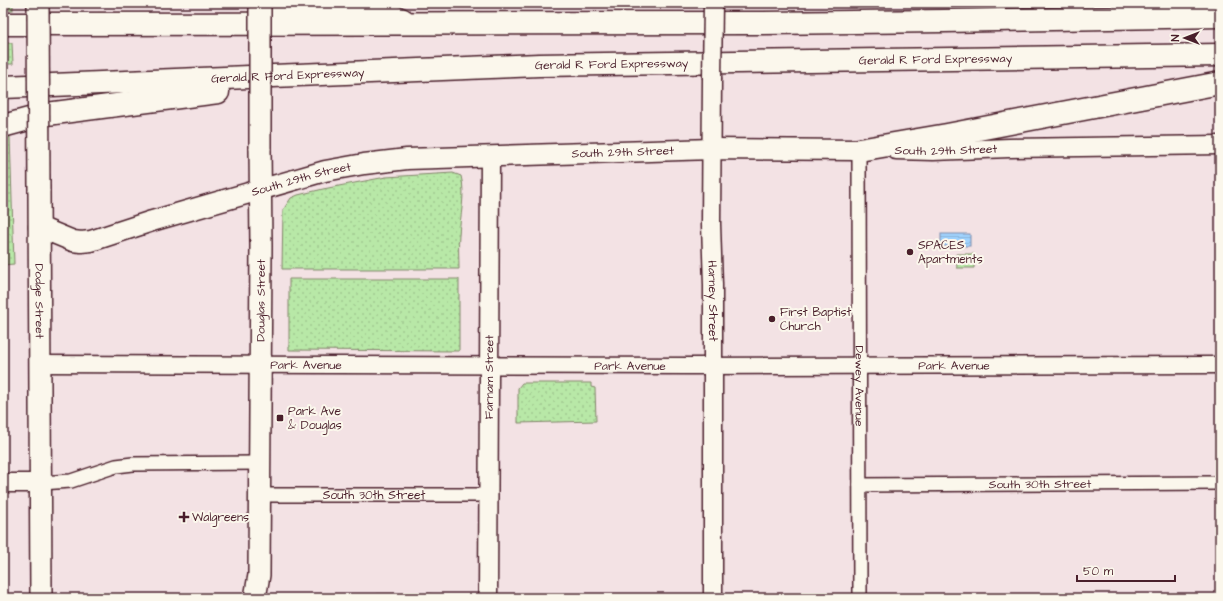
<svg xmlns="http://www.w3.org/2000/svg" width="1223" height="601" font-family="'Architects Daughter',sans-serif">
  <style>
    .grass { fill: url(#grass-dots); stroke: #818469 }
    .pitch { fill: #b8e8a7; stroke: #818469 }
    .water { fill: url(#water-rules); stroke: #7e8baa }
    .lines { fill: none; stroke-linecap: round; stroke-linejoin: round }
    .minor-casing { stroke: #4a1f2b; stroke-width: 16 }
    .tertiary-casing { stroke: #4a1f2b; stroke-width: 19 }
    .secondary-casing { stroke: #4a1f2b; stroke-width: 21 }
    .primary-casing { stroke: #4a1f2b; stroke-width: 23 }
    .trunk-casing { stroke: #4a1f2b; stroke-width: 24 }
    .motorway-casing { stroke: #4a1f2b; stroke-width: 25 }
    .minor { stroke: #fbf7ec; stroke-width: 13 }
    .tertiary { stroke: #fbf7ec; stroke-width: 16 }
    .secondary { stroke: #fbf7ec; stroke-width: 18 }
    .primary { stroke: #fbf7ec; stroke-width: 20 }
    .trunk { stroke: #fbf7ec; stroke-width: 21 }
    .motorway { stroke: #fbf7ec; stroke-width: 22 }
    .secondary-bridge-casing { stroke: #4a1f2b; stroke-width: 21; stroke-linecap: butt }
    .trunk-bridge-casing { stroke: #4a1f2b; stroke-width: 24; stroke-linecap: butt }
    .secondary-bridge { stroke: #fbf7ec; stroke-width: 18 }
    .trunk-bridge { stroke: #fbf7ec; stroke-width: 21 }
    .poi-dot { fill: #4a1f2b; stroke: #fbf7ec; stroke-width: 1.5 }
    .labels { text-anchor: middle; dominant-baseline: central; stroke-width: 4; stroke-linejoin: round; paint-order: stroke }
    .street-label { font-size: 12px; fill: #4a1f2b; stroke: #fbf7ec }
    .poi-label { font-size: 12px; fill: #4a1f2b; stroke: #fbf7ec; text-anchor: start }
  </style>
  <defs>
    <pattern id="grass-dots" width="8" height="8" patternUnits="userSpaceOnUse"><rect width="8" height="8" fill="#b8e8a7"/><path d="M2 2h.1M6 6h.1" fill="none" stroke="#a0c790" stroke-width="1.8" stroke-linecap="round"/></pattern>
    <pattern id="water-rules" width="6" height="5" patternUnits="userSpaceOnUse"><rect width="6" height="5" fill="#a0d3fe"/><path d="M0 2.5h6" fill="none" stroke="#8bb5da"/></pattern>
  </defs>
  <rect width="100%" height="100%" fill="#f3e2e4"/>
  <filter id="ink" filterUnits="userSpaceOnUse"><feTurbulence type="fractalNoise" baseFrequency=".025" numOctaves="2"/><feDisplacementMap in="SourceGraphic" scale="8" xChannelSelector="R" yChannelSelector="G"/><feConvolveMatrix kernelMatrix="1 2 1 2 8 2 1 2 1" color-interpolation-filters="sRGB"/></filter>
  <g filter="url(#ink)">
    <!-- grass -->
    <g class="grass">
      <rect x="3" y="3" width="10" height="7"/>
      <polygon points="3,43 12,43 13,64 3,64"/>
      <polygon points="10,135 14,264 3,265 3,138"/>
      <path d="M453,173l8,3c5,18 -1,41 -2,59 -1,11 0,23 0,34h-177l1,-59 8,-12 7,-3 25,-6 63,-12z"/>
      <polygon points="289,279 459,279 459,351 289,350"/>
      <polygon points="522,383 591,383 591,387 595,388 596,421 518,423 518,388"/>
      <polygon points="377,594 409,594 409,598 383,598"/>
      <polygon points="416,594 432,594 436,598 416,598"/>
    </g>
    <!-- pitch -->
    <polygon class="pitch" points="956,254 974,254 974,268 957,268"/>
    <!-- water -->
    <rect class="water" x="941" y="234" width="29" height="12"/>
    <g class="lines">
      <!-- minor casing -->
      <g class="minor-casing">
        <g id="minor">
          <path id="s1" d="M859,150l1,448"/>
          <polyline points="41,483 71,481 116,466 133,464 259,463"/>
          <path id="s2" d="M860,485l360,-2"/>
          <path id="s3" d="M259,495h230"/>
        </g>
      </g>
      <!-- tertiary casing -->
      <g class="tertiary-casing">
        <g id="tertiary">
          <path id="s4" d="M41,364l652,2 527,-1"/>
        </g>
      </g>
      <!-- secondary casing -->
      <g class="secondary-casing">
        <g id="secondary">
          <path id="s5" d="M712,79l-1,145 2,61v313"/>
          <path id="s6" d="M896,150l37,1 76,-3 211,-3"/>
          <polyline points="3,483 41,483"/>
          <path id="s7" d="M488,598l2,-441"/>
        </g>
      </g>
      <!-- primary casing -->
      <g class="primary-casing">
        <g id="primary">
          <path id="s8" d="M39,227l34,14 8,1 10,-1 61,-20 173,-50 39,-7 43,-5 305,-10 147,1"/>
        </g>
      </g>
      <!-- trunk casing -->
      <g class="trunk-casing">
        <g id="trunk">
          <path id="s9" d="M39,190l2,408"/>
          <path id="s10" d="M255,598l4,-23 2,-329 -1,-98"/>
        </g>
      </g>
      <!-- motorway casing -->
      <g class="motorway-casing">
        <g id="motorway">
          <polyline points="273,3 294,5 371,7 403,20"/>
          <polyline points="3,24 763,23 944,21 1220,16"/>
          <path id="s11" d="M3,87l536,-22 681,-10"/>
          <polyline points="3,126 47,114 218,92"/>
          <polyline points="859,150 947,135 1220,83"/>
        </g>
      </g>
      <!-- minor -->
      <use href="#minor" class="minor"/>
      <!-- tertiary -->
      <use href="#tertiary" class="tertiary"/>
      <!-- secondary -->
      <use href="#secondary" class="secondary"/>
      <!-- primary -->
      <use href="#primary" class="primary"/>
      <!-- trunk -->
      <use href="#trunk" class="trunk"/>
      <!-- motorway -->
      <use href="#motorway" class="motorway"/>
      <!-- secondary-bridge casing -->
      <g class="secondary-bridge-casing">
        <polyline id="secondary-bridge" points="712,79 713,3"/>
      </g>
      <!-- trunk-bridge casing -->
      <g class="trunk-bridge-casing">
        <g id="trunk-bridge">
          <polyline points="38,3 39,190"/>
          <polyline points="260,148 260,3"/>
        </g>
      </g>
      <!-- secondary-bridge -->
      <use href="#secondary-bridge" class="secondary-bridge"/>
      <!-- trunk-bridge -->
      <use href="#trunk-bridge" class="trunk-bridge"/>
    </g>
  </g>
  <!-- markers -->
  <g class="poi-dot">
    <circle cx="910" cy="252" r="4"/>
    <circle cx="772" cy="319" r="4"/>
    <rect x="276" y="414" width="8" height="8" rx="2"/>
    <path d="M182 511h4v4h4v4h-4v4h-4v-4h-4v-4h4z"/>
  </g>
  <g class="labels">
    <!-- street labels -->
    <g class="street-label">
      <text stroke="none"><textPath href="#s11" startOffset="933">Gerald R Ford Expressway</textPath></text>
      <text stroke="none"><textPath href="#s11" startOffset="609">Gerald R Ford Expressway</textPath></text>
      <text stroke="none"><textPath href="#s11" startOffset="285">Gerald R Ford Expressway</textPath></text>
      <text stroke="none"><textPath href="#s6" startOffset="50">South 29th Street</textPath></text>
      <text stroke="none"><textPath href="#s8" startOffset="598">South 29th Street</textPath></text>
      <text stroke="none"><textPath href="#s8" startOffset="274">South 29th Street</textPath></text>
      <text stroke="none"><textPath href="#s9" startOffset="111">Dodge Street</textPath></text>
      <text stroke="none"><textPath href="#s5" startOffset="222">Harney Street</textPath></text>
      <text stroke="none"><textPath href="#s10" startOffset="298">Douglas Street</textPath></text>
      <text stroke="none"><textPath href="#s4" startOffset="265">Park Avenue</textPath></text>
      <text stroke="none"><textPath href="#s4" startOffset="913">Park Avenue</textPath></text>
      <text stroke="none"><textPath href="#s4" startOffset="589">Park Avenue</textPath></text>
      <text stroke="none"><textPath href="#s7" startOffset="221">Farnam Street</textPath></text>
      <text stroke="none"><textPath href="#s1" startOffset="236">Dewey Avenue</textPath></text>
      <text stroke="none"><textPath href="#s2" startOffset="180">South 30th Street</textPath></text>
      <text stroke="none"><textPath href="#s3" startOffset="115">South 30th Street</textPath></text>
    </g>
    <!-- poi labels -->
    <g class="poi-label">
      <text x="918" y="245">SPACES<tspan x="918" dy="14">Apartments</tspan></text>
      <text x="780" y="312">First Baptist<tspan x="780" dy="14">Church</tspan></text>
      <text x="288" y="411">Park Ave<tspan x="288" dy="14">&amp; Douglas</tspan></text>
      <text x="192" y="517">Walgreens</text>
    </g>
  </g>
  <!-- margin -->
  <rect width="1223" height="601" fill="none" stroke="#fbf7ec" stroke-width="16"/>
  <rect x="8" y="8" width="1207" height="585" fill="none" stroke="#4a1f2b" stroke-width="1.5" filter="url(#ink)"/>
  <!-- north arrow -->
  <g transform="translate(1185 38) rotate(270)" stroke="#fbf7ec" stroke-width="3" paint-order="stroke">
  <path d="M0-3L7 15L0 10L-7 15Z" fill="#4a1f2b"/>
  <text y="-6" font-size="11" font-weight="bold" text-anchor="middle" fill="#4a1f2b">N</text>
  </g>
  <!-- scale -->
  <path d="M1077 575v6h98v-6" fill="none" stroke="#4a1f2b" stroke-width="2"/>
  <text x="1083" y="575" font-size="12" fill="#4a1f2b" stroke="#fbf7ec" stroke-width="3" paint-order="stroke">50 m</text>
</svg>
